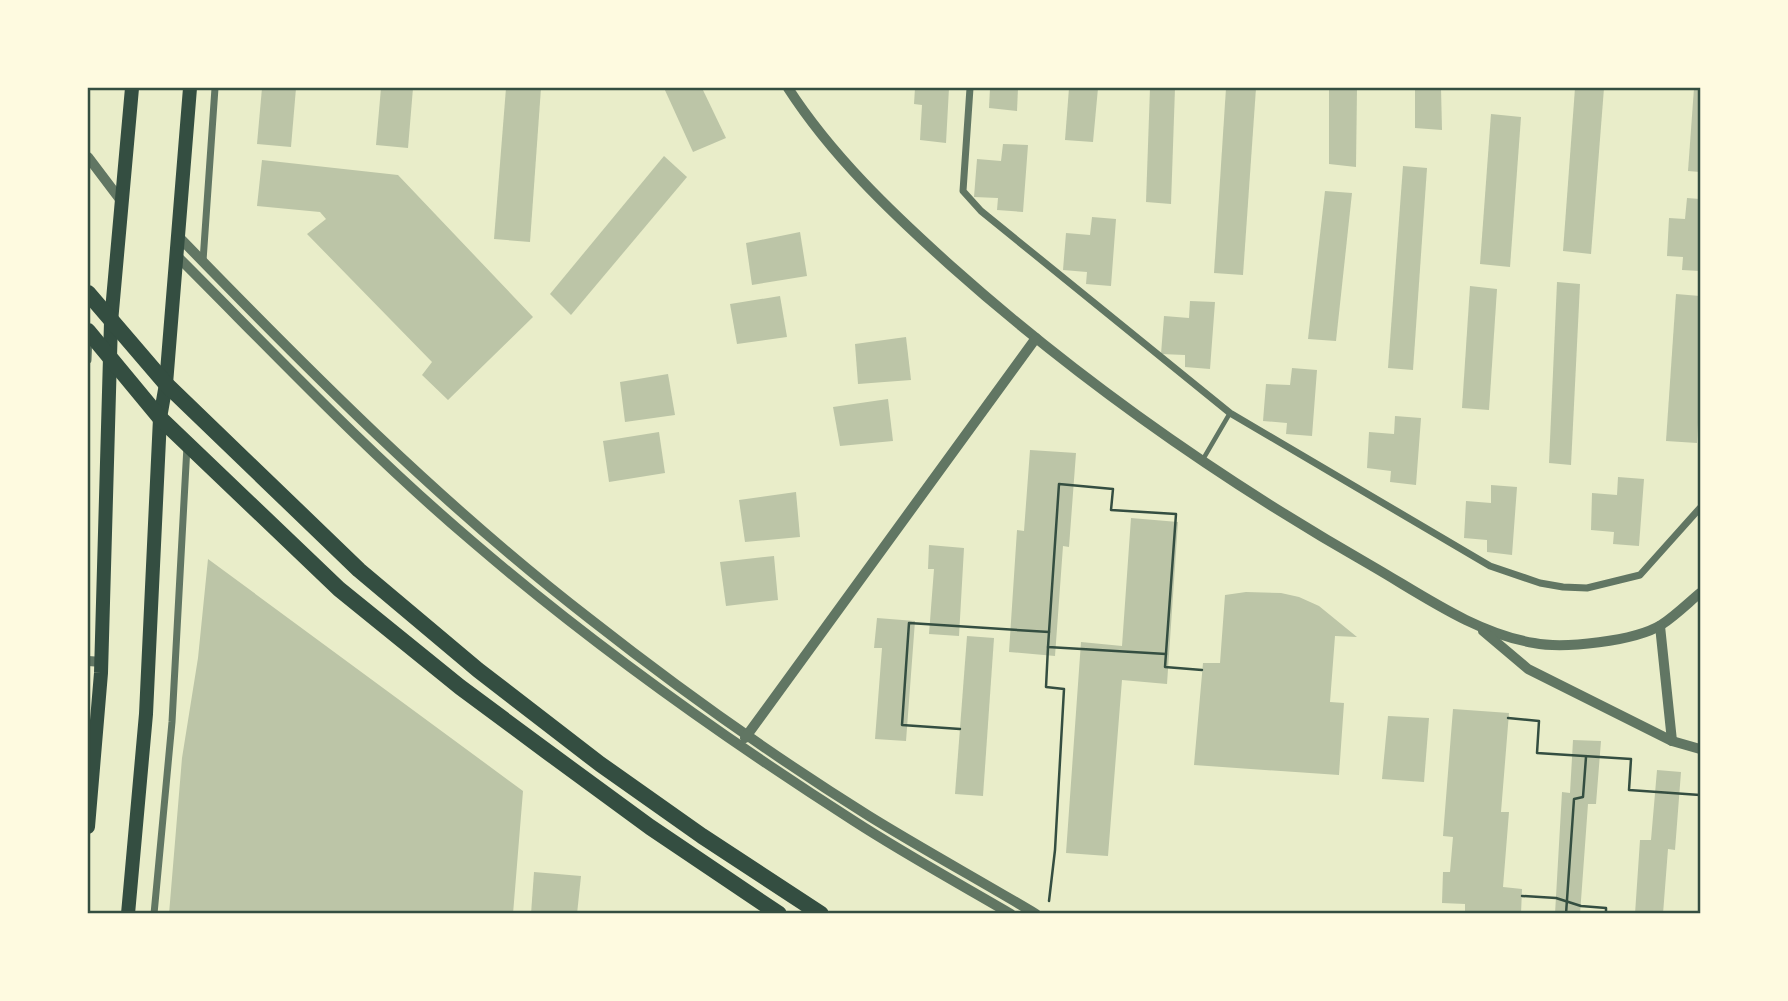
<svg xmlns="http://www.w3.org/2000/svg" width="1788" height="1001" font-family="Ubuntu,sans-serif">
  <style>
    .building { fill: #bcc5a7 }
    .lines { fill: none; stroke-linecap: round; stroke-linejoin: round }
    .path { stroke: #344e41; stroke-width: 2.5 }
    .service { stroke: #617663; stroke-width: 4.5 }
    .minor { stroke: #617663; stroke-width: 7 }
    .tertiary { stroke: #617663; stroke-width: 10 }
    .primary { stroke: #344e41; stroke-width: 14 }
    .trunk { stroke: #344e41; stroke-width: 16 }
    .neatline { fill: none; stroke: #344e41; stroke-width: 2.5 }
  </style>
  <rect width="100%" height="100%" fill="#e9edc9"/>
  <!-- building -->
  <g class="building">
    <polygon points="262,88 296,88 291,147 257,144"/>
    <polygon points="381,88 413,88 408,148 376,145"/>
    <polygon points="506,88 541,88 530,242 494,239"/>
    <polygon points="664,88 702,88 726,138 693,152"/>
    <polygon points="915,88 949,88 946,143 920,140 922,105 914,104"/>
    <polygon points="990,88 1018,88 1017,111 989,108"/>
    <polygon points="1069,88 1098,88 1093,142 1065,140"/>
    <polygon points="1150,88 1175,88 1171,204 1146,202"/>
    <polygon points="1226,88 1256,88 1243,275 1214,273"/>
    <polygon points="1329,88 1357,88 1356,167 1329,164"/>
    <polygon points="1415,88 1441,88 1442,130 1415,128"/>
    <polygon points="1575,88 1604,88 1591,254 1563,251"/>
    <polygon points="1694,88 1700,88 1700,172 1688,171"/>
    <polygon points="1491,114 1521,117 1510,267 1480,264"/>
    <polygon points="1003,144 1028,145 1023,212 997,210 998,198 974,197 977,159 1001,161"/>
    <polygon points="664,156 687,177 571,315 550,294"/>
    <polygon points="262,160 398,175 533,317 448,400 422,375 432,362 307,234 326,219 320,212 257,206"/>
    <polygon points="1403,166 1427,168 1413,370 1388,368"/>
    <polygon points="1325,191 1352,193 1336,341 1308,339"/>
    <polygon points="1687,198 1700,199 1700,271 1682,270 1683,257 1667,256 1669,218 1685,219"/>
    <polygon points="1092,217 1116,219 1111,286 1086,284 1087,272 1063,270 1066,233 1090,235"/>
    <polygon points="800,232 807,276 752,285 746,243"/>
    <polygon points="1557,282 1580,284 1571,465 1549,463"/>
    <polygon points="1470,286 1497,289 1489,410 1462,408"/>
    <polygon points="1676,294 1700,296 1700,384 1697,443 1666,441"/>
    <polygon points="780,296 787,337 737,344 730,304"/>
    <polygon points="1190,301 1215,302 1210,369 1185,367 1185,355 1161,354 1164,316 1189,318"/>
    <polygon points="906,337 911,380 858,384 855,344"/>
    <polygon points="1292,368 1317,370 1312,436 1286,434 1287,423 1263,421 1266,384 1290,385"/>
    <polygon points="668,374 675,415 625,422 620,382"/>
    <polygon points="888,399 893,441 840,446 833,407"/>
    <polygon points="1395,416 1421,418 1416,485 1390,482 1391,471 1367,468 1369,432 1394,434"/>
    <polygon points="659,432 665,473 609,482 603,441"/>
    <polygon points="1030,450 1076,453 1069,547 1063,546 1055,656 1009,652 1017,530 1024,531"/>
    <polygon points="1618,477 1644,479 1639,546 1613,544 1614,532 1591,530 1592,493 1617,495"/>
    <polygon points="1491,485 1517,487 1512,555 1487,552 1487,540 1464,538 1466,501 1491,503"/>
    <polygon points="796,492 800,537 745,542 739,500"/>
    <polygon points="1131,518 1178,522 1167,684 1122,680 1108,856 1066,853 1081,642 1122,646"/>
    <polygon points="929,545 964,548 959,636 929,634 934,569 928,569"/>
    <polygon points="774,556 778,600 726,606 720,562"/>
    <polygon points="208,559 523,791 513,914 169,914 182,758 198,658"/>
    <polygon points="1246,592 1281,593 1299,597 1319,606 1357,637 1335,636 1330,702 1344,703 1339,775 1194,765 1203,663 1220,663 1225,595"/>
    <polygon points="877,618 915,621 906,741 875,739 882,648 874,648"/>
    <polygon points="967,636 994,638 983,796 955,794"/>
    <polygon points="1453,709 1509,713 1501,812 1509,812 1503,887 1522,889 1521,914 1465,914 1465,904 1442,903 1443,872 1450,872 1453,837 1443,836"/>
    <polygon points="1388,716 1429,718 1424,782 1382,779"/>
    <polygon points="1573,740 1601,741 1596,804 1588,804 1580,914 1555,914 1562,792 1570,793"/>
    <polygon points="1657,770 1681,772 1675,850 1668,849 1663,914 1635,914 1640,840 1651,840"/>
    <polygon points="534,872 581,876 577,914 531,914"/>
  </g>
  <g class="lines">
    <!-- path -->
    <g class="path">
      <polyline points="1049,632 1059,484 1113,489 1111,510 1176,514 1165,667 1202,670"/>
      <polyline points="1048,647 1046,687 1064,689 1055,850 1049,901"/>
      <polyline points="1508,718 1539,721 1537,753 1631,759 1629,790 1700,795"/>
      <polyline points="960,729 902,725 909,623 1049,632 1048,647 1166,654"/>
      <polyline points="1522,896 1556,898 1581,906 1606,908 1606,914"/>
      <polyline points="1566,914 1574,799 1583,797 1586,757"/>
    </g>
    <!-- service -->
    <polyline class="service" points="1202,461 1230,413"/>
    <!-- minor -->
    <g class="minor">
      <polyline points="970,88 963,191 981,211 1230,413 1490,566 1540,583 1563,587 1587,588 1640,575 1700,508"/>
      <polyline points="203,261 215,88"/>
      <polyline points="88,360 89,336"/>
      <polyline points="154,914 172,722 187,446"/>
    </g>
    <!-- tertiary -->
    <g class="tertiary">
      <path d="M788,88c44,68 103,124 163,178 129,115 272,215 421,300 52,30 103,67 162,77 30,6 101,-2 127,-18 14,-9 27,-22 39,-32"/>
      <polyline points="88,157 122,202"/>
      <path d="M178,236c130,134 263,268 412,383 89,70 183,137 279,197 55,34 112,65 167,98"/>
      <path d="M176,255c97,97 192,198 297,287 120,103 248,194 381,279 51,33 104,62 157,93"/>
      <polyline points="1660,626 1672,741"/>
      <polyline points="1483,631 1528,669 1672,741 1700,749"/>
      <polyline points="88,661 102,662"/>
      <polyline points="745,738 1036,338"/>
    </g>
    <!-- primary -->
    <g class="primary">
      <polyline points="88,827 101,673 111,322 132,88"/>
      <polyline points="128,914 146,714 160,418 166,384 190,88"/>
    </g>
    <!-- trunk -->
    <g class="trunk">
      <polyline points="88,293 166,384 359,570 478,670 600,764 702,836 821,914"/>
      <polyline points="88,331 160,418 339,589 460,687 549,753 650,827 779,914"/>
    </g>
  </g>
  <!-- border -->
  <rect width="1788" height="1001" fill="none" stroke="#fefae0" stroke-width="178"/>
  <rect x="89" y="89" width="1610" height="823" class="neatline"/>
</svg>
